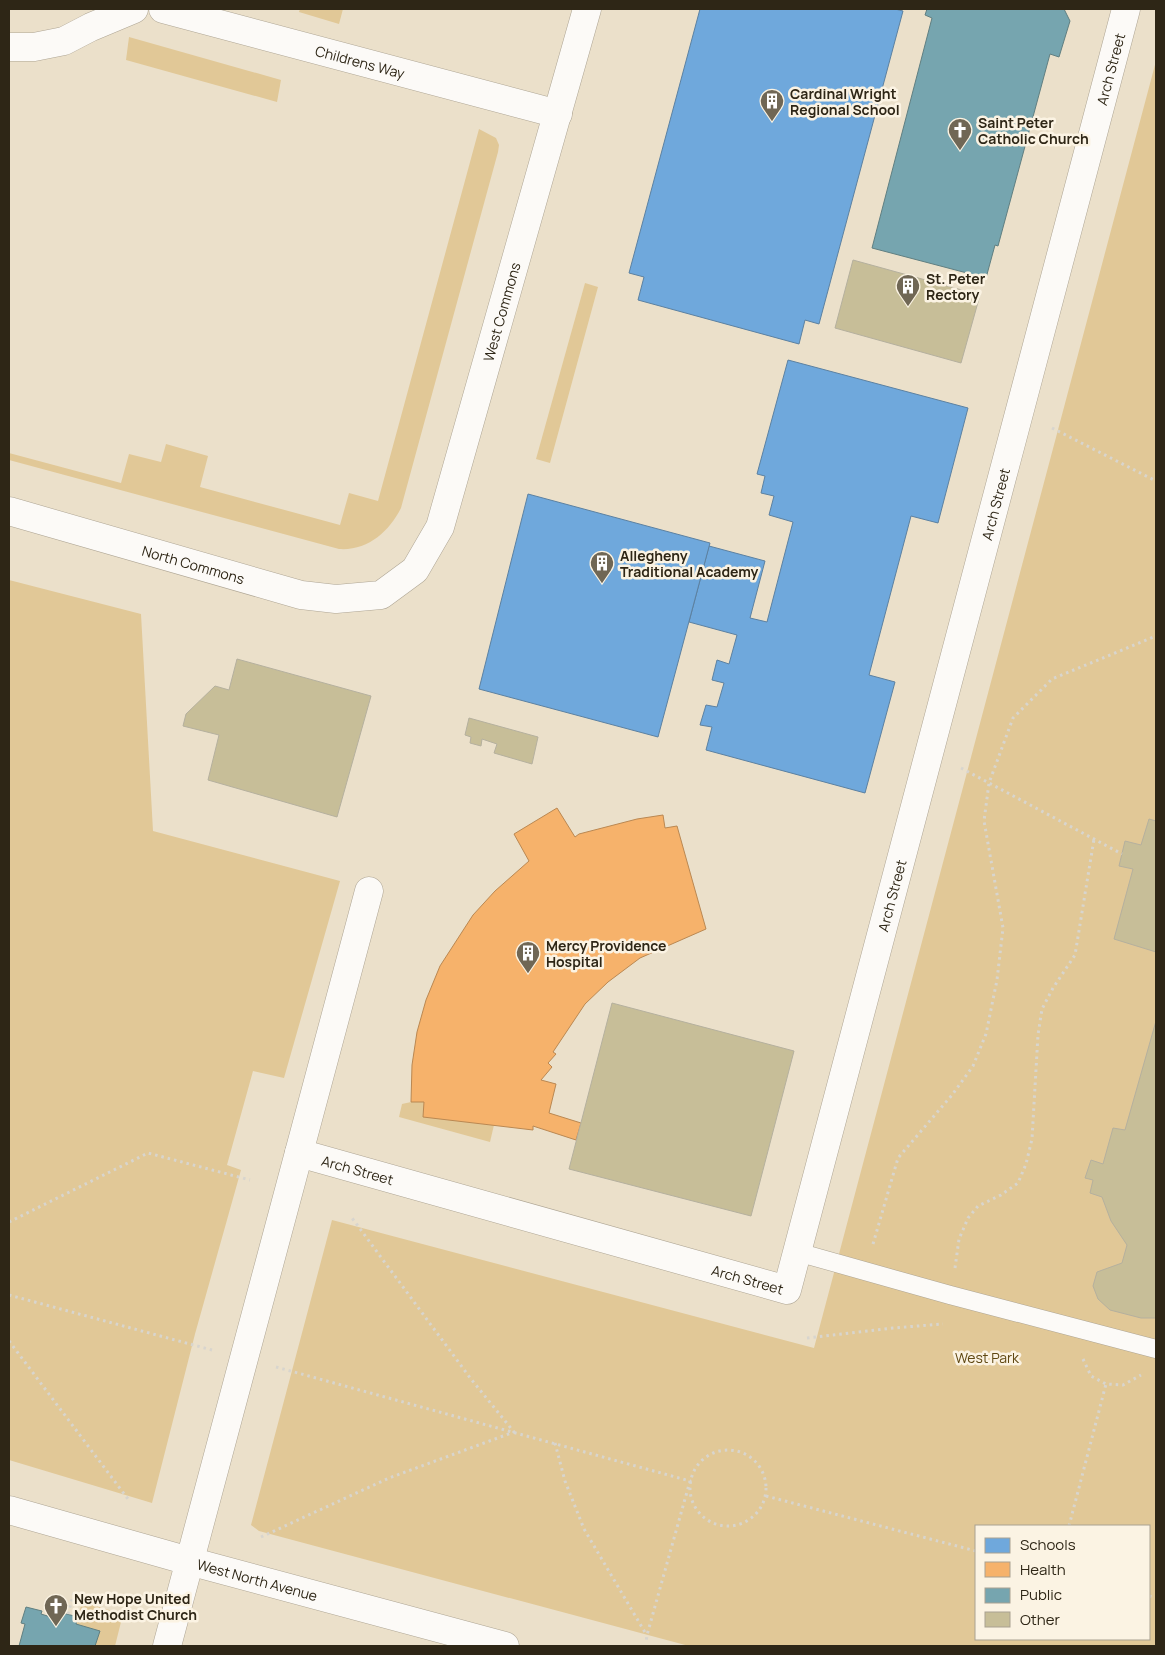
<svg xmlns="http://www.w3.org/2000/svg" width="1165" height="1655" font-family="Manrope,sans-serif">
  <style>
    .green { fill: #e1c897; fill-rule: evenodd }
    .schools { fill: #6fa8dc; stroke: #5c81a1 }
    .health { fill: #f6b26b; stroke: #ba8852 }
    .public { fill: #76a5af; stroke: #607f81 }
    .building { fill: #c7be98; stroke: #b5b09e }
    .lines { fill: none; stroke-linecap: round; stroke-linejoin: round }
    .lane-casing { stroke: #aea594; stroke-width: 19 }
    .street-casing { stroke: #aea594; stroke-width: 29 }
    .secondary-casing { stroke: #aea594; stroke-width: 29 }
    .path { stroke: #d8d5ce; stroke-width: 3; stroke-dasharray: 2.5 4; stroke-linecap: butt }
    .lane { stroke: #fcfaf7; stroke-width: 18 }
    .street { stroke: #fcfaf7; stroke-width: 28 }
    .secondary { stroke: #fcfaf7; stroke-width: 28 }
    .labels { text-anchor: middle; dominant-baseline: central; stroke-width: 5; stroke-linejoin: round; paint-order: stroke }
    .street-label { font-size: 14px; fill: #2e2616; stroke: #fbf3e3 }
    .poi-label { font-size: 14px; font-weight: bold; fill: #2e2616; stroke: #fbf3e3; text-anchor: start }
    .park-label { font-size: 14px; fill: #604812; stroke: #fbf3e3 }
  </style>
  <rect width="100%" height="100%" fill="#ebe0ca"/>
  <!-- green -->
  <g class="green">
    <polygon points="300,9 343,9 339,24 299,12"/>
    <polygon points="129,37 281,80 277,102 126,60"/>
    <path d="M1156,61v1585h-467l-430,-115 -8,-6 81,-305 482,128zM976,1526h173v113h-173z"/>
    <path d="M479,129l17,9 3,7 -1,7 -97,356c-12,24 -34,43 -62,41l-330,-89v-7l112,30 8,-29 32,8 5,-18 42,12 -8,31 140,38 9,-32 29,8z"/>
    <polygon points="585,283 598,287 550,463 536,459"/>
    <polygon points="9,580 141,614 153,831 340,881 284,1078 253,1071 227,1165 241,1170 195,1334 152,1503 9,1460"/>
    <polygon points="411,1102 424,1102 494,1125 490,1142 399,1117 402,1104"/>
    <polygon points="82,1602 123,1614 115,1646 95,1646 99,1631 76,1624"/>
  </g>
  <!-- schools -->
  <g class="schools">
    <polygon points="700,9 895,9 903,11 819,324 805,320 799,344 638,300 644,277 629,273"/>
    <polygon points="788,360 968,408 938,523 911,516 869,675 895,682 865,793 706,750 712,727 700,725 706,705 717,707 724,683 712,680 717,660 729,664 737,635 689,622 709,546 765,561 750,618 767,622 793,522 769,515 774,496 761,493 765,476 757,474"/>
    <polygon points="528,494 710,543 658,737 479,689"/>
  </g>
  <!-- health -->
  <polygon class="health" points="557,808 575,837 579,834 637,819 663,815 665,828 677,826 706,929 640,958 608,982 585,1004 553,1052 556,1054 548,1063 552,1067 541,1080 556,1084 549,1113 581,1123 576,1140 533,1126 533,1130 423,1117 424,1102 411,1102 412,1065 417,1032 426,1000 440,966 473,915 495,891 529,861 514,834"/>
  <!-- public -->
  <g class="public">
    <polygon points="927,9 1064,9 1070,21 1059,57 1050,54 998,246 995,245 986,278 872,248 932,18 925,15"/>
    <polygon points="26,1607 42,1611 41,1614 54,1618 55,1611 78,1617 76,1624 100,1631 95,1646 19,1646 25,1624 21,1623"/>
  </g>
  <!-- building -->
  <g class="building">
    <polygon points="853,260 980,295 961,363 835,328"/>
    <polygon points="237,659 371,696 337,817 208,780 219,735 183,726 186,714 215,686 229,690"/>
    <polygon points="469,718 538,737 532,764 494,753 497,744 482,739 481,746 470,743 471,737 465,735"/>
    <polygon points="1149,819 1156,821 1156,952 1114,939 1133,869 1119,866 1125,841 1141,845"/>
    <polygon points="612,1003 794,1051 751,1216 569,1169"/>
    <polygon points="1156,1021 1156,1318 1141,1318 1110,1310 1098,1299 1093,1286 1097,1272 1122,1263 1127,1245 1111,1221 1102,1197 1090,1193 1093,1180 1085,1178 1091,1160 1103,1164 1113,1128 1125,1130"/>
  </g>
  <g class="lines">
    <!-- lane casing -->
    <g class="lane-casing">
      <polyline id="lane" points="797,1252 950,1295 1156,1349"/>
    </g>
    <!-- street casing -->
    <g class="street-casing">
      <g id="street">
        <path id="s1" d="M163,9l395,105"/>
        <polyline points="9,47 34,47 64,41 91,27 134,9"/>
        <path id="s2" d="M299,1153l488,137 339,-1281"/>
        <polyline points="167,1646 369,891"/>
      </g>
    </g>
    <!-- secondary casing -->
    <g class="secondary-casing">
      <g id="secondary">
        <path id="s3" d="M9,511l292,84 35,4 45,-4 34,-25 25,-43 147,-518"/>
        <path id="s4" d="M9,1510l180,51 316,85"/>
      </g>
    </g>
    <!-- path -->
    <g class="path">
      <polyline points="1052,428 1156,481"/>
      <polyline points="961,768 1122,854"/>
      <polyline points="9,1222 148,1153 250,1180"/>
      <polyline points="873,1244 898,1158 952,1095 973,1066 986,1034 997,980 1003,928 984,821 989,783 1013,718 1052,679 1156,636"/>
      <polyline points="955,1268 959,1239 968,1218 978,1206 1001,1195 1018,1183 1026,1164 1032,1139 1038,1035 1042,1009 1053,988 1075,955 1094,839"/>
      <polyline points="9,1295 212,1350"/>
      <polyline points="807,1338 893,1328 943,1324"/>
      <polyline points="9,1341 128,1499"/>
      <polyline points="1083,1359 1091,1376 1106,1384 1123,1385 1141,1375"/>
      <polyline points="276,1367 690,1481 647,1635 646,1643"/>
      <polyline points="555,1443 565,1481 584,1529 646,1634"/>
      <circle cx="728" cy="1488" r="38"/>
      <polyline points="766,1496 976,1551"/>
      <polyline points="1069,1526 1106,1384"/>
      <polyline points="261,1537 389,1478 514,1432 471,1379 352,1218"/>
      <polyline points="1149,1596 1156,1598"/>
      <polyline points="68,1614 74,1592"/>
    </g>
    <!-- lane -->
    <use href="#lane" class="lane"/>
    <!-- street -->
    <use href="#street" class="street"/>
    <!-- secondary -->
    <use href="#secondary" class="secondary"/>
  </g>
  <!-- icons -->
  <defs>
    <g id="building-pin" transform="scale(1.25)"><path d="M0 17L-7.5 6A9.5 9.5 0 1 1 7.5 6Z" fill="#706755" stroke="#fbf3e3"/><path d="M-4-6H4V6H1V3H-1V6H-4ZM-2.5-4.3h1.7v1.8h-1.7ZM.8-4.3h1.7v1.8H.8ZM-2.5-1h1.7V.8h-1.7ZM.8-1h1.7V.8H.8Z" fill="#fff"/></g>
    <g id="church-pin" transform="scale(1.25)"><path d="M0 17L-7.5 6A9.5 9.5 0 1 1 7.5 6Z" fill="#706755" stroke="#fbf3e3"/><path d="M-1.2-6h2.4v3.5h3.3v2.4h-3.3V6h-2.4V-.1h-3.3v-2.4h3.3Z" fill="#fff"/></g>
  </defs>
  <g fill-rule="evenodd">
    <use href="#building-pin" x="772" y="101"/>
    <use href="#church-pin" x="960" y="130"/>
    <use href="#building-pin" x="908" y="286"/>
    <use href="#building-pin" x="602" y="563"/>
    <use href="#building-pin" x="528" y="953"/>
    <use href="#church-pin" x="56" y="1606"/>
  </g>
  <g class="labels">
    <!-- street labels -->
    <g class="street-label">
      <text stroke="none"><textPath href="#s1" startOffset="204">Childrens Way</textPath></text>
      <text stroke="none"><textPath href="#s2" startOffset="1770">Arch Street</textPath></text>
      <text stroke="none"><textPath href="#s3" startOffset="700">West Commons</textPath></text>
      <text stroke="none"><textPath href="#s2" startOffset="1320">Arch Street</textPath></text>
      <text stroke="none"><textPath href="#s3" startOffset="192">North Commons</textPath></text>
      <text stroke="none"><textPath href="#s2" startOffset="915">Arch Street</textPath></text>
      <text stroke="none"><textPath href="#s2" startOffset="61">Arch Street</textPath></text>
      <text stroke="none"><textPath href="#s2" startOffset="466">Arch Street</textPath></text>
      <text stroke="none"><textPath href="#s4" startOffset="258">West North Avenue</textPath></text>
    </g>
    <!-- poi labels -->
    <g class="poi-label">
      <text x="790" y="93">Cardinal Wright<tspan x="790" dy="16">Regional School</tspan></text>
      <text x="978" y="122">Saint Peter<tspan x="978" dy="16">Catholic Church</tspan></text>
      <text x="926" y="278">St. Peter<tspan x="926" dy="16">Rectory</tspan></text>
      <text x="620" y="555">Allegheny<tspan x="620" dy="16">Traditional Academy</tspan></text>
      <text x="546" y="945">Mercy Providence<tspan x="546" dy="16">Hospital</tspan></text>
      <text x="74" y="1598">New Hope United<tspan x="74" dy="16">Methodist Church</tspan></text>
    </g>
    <!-- park labels -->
    <g class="park-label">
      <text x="987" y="1357">West Park</text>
    </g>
  </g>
  <!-- border -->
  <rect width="1165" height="1655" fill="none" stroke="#2e2616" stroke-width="20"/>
  <!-- legend -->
  <rect x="975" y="1525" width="175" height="115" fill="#fbf3e3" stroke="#a9a191"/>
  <rect x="985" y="1538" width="25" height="15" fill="#6fa8dc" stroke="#a9a191"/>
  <text x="1020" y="1550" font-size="15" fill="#2e2616">Schools</text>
  <rect x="985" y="1562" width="25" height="15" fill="#f6b26b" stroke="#a9a191"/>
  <text x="1020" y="1575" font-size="15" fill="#2e2616">Health</text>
  <rect x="985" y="1588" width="25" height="15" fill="#76a5af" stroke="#a9a191"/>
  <text x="1020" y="1600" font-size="15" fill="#2e2616">Public</text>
  <rect x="985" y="1612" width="25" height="15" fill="#c7be98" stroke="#a9a191"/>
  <text x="1020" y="1625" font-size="15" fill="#2e2616">Other</text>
</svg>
